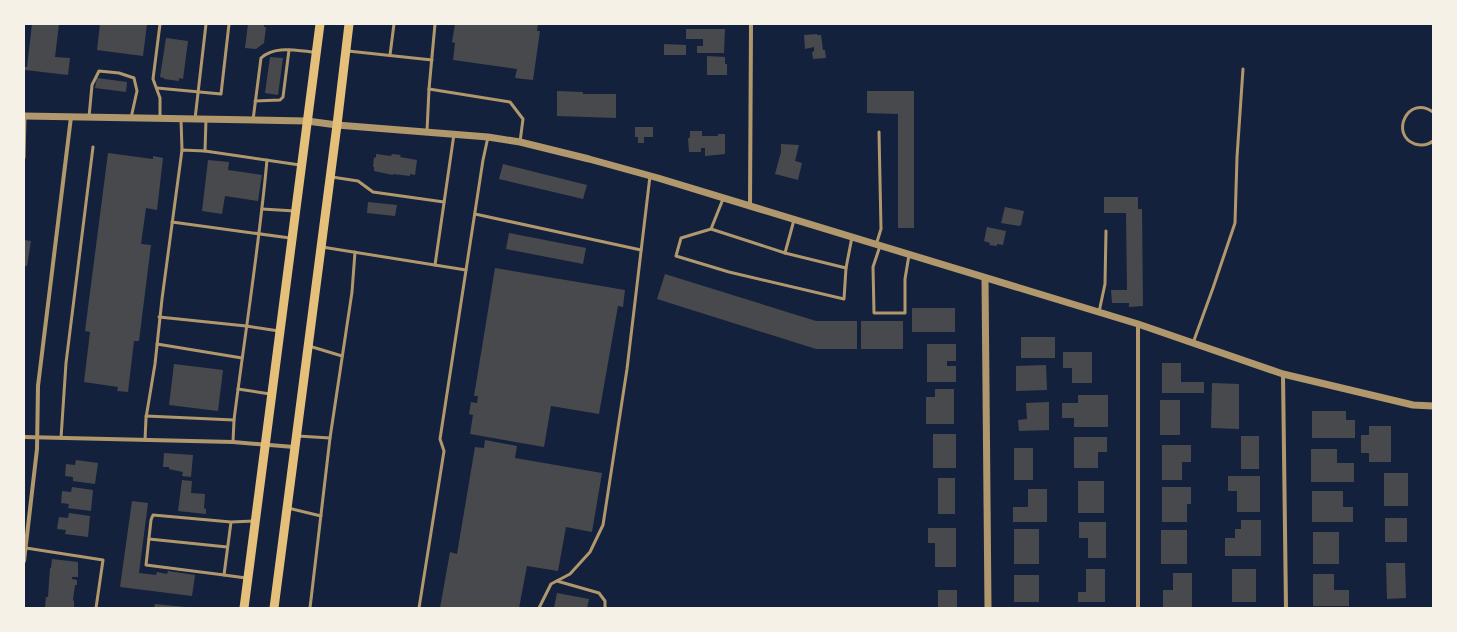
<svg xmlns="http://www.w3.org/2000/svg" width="1457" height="632" font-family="Ubuntu,sans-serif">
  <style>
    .building { fill: #48494c }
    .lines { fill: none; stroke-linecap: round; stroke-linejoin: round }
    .service { stroke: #b1986c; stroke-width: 3 }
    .minor { stroke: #b1986c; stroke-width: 4 }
    .tertiary { stroke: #b1986c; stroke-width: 7 }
    .primary { stroke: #e5c07b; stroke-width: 9 }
  </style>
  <rect width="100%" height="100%" fill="#14213d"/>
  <!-- building -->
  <g class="building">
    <polygon points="32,24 59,24 55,57 70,58 68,75 25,70 25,67 27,67"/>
    <polygon points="100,24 147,24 143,56 97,50"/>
    <polygon points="248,24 258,25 258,24 264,24 264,27 266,27 264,43 256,49 245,48"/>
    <polygon points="455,24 538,24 537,31 540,31 533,80 515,78 517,69 453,60 455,43 452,42"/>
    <polygon points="686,29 725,29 724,53 697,53 697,46 703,46 703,39 686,39"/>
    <polygon points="817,34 817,35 821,35 823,50 825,50 826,58 813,59 812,52 814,51 814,47 805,49 804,35"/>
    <polygon points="166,38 188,41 183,79 179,78 179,81 164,79 164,78 160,77"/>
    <polygon points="664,44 686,45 686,55 664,55"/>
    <polygon points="707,56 725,57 725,64 727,64 727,75 707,75"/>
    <polygon points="270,57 283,58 278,95 265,93"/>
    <polygon points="97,78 127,82 126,92 95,88"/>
    <polygon points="557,91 583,92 583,94 616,94 616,118 557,116"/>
    <polygon points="867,91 914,91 914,228 898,228 898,114 867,113"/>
    <polygon points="635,127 653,127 653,137 644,137 644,143 638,143 638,137 635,137"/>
    <polygon points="690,131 702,131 702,136 718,136 718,134 725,134 725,154 705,156 705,148 701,148 701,152 689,152 688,138 690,138"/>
    <polygon points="781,144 799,145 795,161 802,163 798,180 775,174 781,152"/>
    <polygon points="108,153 153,159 153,156 163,158 157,210 146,208 141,244 151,245 139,341 134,341 128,392 117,391 118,387 84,382 90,332 85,331"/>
    <polygon points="376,154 391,156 392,154 401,155 400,157 417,160 415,175 410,174 410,176 393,174 393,175 374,171 374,167 373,167 374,157 376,158"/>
    <polygon points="208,160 229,162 228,170 262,175 258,201 225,196 222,214 202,211"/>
    <polygon points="503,164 587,185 583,199 499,179"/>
    <polygon points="1104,197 1138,197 1138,209 1142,209 1143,306 1129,307 1129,303 1112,303 1111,290 1127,290 1126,213 1104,213"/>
    <polygon points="368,202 397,205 395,216 367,213"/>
    <polygon points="1005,207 1024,211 1021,225 1019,226 1001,223"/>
    <polygon points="987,227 1006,231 1003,245 997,244 997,246 989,245 990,243 984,241"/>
    <polygon points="509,233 586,248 583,264 506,249"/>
    <polygon points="24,240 31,241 27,266 24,266"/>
    <polygon points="495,268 625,290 623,307 618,306 599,414 551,406 544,447 470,434 473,415 469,414 471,402 477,403 478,396 474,396"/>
    <polygon points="665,274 816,321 857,321 857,349 816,349 657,299"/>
    <rect x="912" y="308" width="43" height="24"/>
    <rect x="861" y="321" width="42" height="28"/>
    <rect x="1021" y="337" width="34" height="21"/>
    <polygon points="927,344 956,344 956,361 947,361 947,366 956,366 956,382 927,382"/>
    <polygon points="1063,352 1092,352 1092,383 1072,383 1072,368 1063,368"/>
    <polygon points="1162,363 1181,363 1181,382 1204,382 1204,393 1162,393"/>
    <polygon points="174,364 223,370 218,411 169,405"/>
    <polygon points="1046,365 1047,390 1016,391 1016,366"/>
    <polygon points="1212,383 1239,384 1239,429 1211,428"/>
    <polygon points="935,389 954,389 954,424 926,424 926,397 935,397"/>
    <polygon points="1078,395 1108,395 1108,427 1074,427 1074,418 1062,418 1062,403 1078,403"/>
    <rect x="1160" y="400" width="20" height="35"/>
    <polygon points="1049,402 1049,430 1019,431 1018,420 1027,419 1026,403"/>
    <polygon points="1312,411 1346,411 1346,420 1355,420 1355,438 1312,438"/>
    <polygon points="1369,426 1391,426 1391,462 1369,462 1369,453 1361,453 1361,435 1369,435"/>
    <rect x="933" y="434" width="23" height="34"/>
    <rect x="1241" y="436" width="18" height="33"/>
    <polygon points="1074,437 1107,437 1107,452 1098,452 1098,468 1074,468"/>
    <polygon points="485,440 517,446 515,458 602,473 592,532 566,527 558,571 527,566 519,608 440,608 450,552 457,554 475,447 484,448"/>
    <polygon points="1162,445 1191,445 1191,462 1182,462 1182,480 1162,480"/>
    <rect x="1014" y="448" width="19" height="32"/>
    <polygon points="1311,449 1337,449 1337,463 1354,463 1354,482 1311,482"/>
    <polygon points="164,453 193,455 191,477 182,476 183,472 169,469 169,467 163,467"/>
    <polygon points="76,460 98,463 95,484 73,481 73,477 65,476 66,464 75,465"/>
    <rect x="1384" y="473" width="24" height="33"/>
    <polygon points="1228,476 1260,476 1260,512 1237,512 1237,491 1228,491"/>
    <rect x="938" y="478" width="17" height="36"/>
    <polygon points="182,480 192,481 191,493 205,494 204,508 206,509 206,514 178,511"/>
    <rect x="1078" y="481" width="26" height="32"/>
    <polygon points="72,487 93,490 91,511 68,508 69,504 61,503 62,491 71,492"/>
    <polygon points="1162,487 1191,487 1191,504 1187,504 1187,522 1162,522"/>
    <polygon points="1028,489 1047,489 1047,522 1013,522 1013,507 1028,507"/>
    <polygon points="1312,491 1343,491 1343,507 1353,507 1353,522 1312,522"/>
    <polygon points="132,501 148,503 139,573 156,575 157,572 167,574 168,571 195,575 192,596 120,587"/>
    <polygon points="69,513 90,516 88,537 65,534 66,530 57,529 59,517 68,518"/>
    <rect x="1385" y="518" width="22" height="24"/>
    <polygon points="1241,520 1261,520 1261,556 1225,556 1225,538 1235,538 1235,529 1241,529"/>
    <polygon points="1079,522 1106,522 1106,558 1088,558 1088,538 1079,538"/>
    <polygon points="928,528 956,528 956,567 935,567 935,543 928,543"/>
    <rect x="1014" y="529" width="25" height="35"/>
    <rect x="1161" y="530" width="26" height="34"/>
    <rect x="1313" y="532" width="26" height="32"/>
    <polygon points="52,559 78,562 78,577 72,577 72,579 77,580 77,585 75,585 73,600 74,601 74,607 45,608 46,597 48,597 50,568 51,568"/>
    <polygon points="1386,563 1405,563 1406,598 1387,599"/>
    <polygon points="1086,569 1105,569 1105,602 1078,602 1078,592 1086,592"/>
    <rect x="1232" y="569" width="24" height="33"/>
    <polygon points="1173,573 1192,573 1192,607 1163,607 1163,590 1173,590"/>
    <polygon points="1313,574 1334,574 1334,590 1349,590 1349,606 1313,606"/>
    <rect x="1014" y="575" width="25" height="27"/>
    <rect x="938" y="590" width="19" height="18"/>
    <polygon points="557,593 589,599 587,608 554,608"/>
    <polygon points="155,604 186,607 186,608 154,608"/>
  </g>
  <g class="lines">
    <!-- service -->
    <g class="service">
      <polyline points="348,51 432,60"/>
      <polyline points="390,55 394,24"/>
      <polyline points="157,88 221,94 229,24"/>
      <polyline points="429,89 510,102 523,119 520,142"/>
      <polyline points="255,101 280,100 283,97 289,50"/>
      <path d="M1433,112c-25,-18 -44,23 -18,32 7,2 13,1 18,-3"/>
      <polyline points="89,117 92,85 99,71 119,73 134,78 137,91 131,118"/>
      <polyline points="160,118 160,98 153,79 160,24"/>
      <polyline points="181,119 182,150"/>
      <polyline points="195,119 206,24"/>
      <path d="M253,120l8,-62c14,-13 36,-7 53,-6"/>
      <polyline points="427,131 429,89 435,24"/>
      <polyline points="205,151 206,119"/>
      <polyline points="24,158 25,116"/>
      <polyline points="332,177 358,181 373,192 444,202"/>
      <polyline points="723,199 711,229 681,238 676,256 729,272 844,299 846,268 852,237"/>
      <polyline points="262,209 295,211"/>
      <polyline points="475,214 641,250"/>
      <polyline points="172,222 290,238"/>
      <polyline points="711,229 785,253 794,220"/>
      <polyline points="876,245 881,229 879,132"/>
      <polyline points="880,246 873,267 874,313 905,313 905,279 909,255"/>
      <polyline points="322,247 466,270"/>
      <polyline points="785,253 846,268"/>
      <polyline points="435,265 454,134"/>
      <polyline points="1099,312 1105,284 1106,231"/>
      <polyline points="159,317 246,326 279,331"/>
      <polyline points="1193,343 1213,288 1235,223 1237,157 1243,69"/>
      <polyline points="157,344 242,358"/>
      <polyline points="309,346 342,356"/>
      <polyline points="238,389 270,394"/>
      <polyline points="146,416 234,420 233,442"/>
      <path d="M234,420c11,-86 25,-173 33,-260"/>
      <polyline points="298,436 330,438 310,608"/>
      <polyline points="61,438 66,363 93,147"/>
      <polyline points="330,438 352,292 355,252"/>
      <polyline points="145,440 146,418 155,364 162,299 182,150 205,151 300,165"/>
      <polyline points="288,508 321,516"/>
      <polyline points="231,522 153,515 151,520 146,565 224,575 231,522 254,521"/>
      <polyline points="149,539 227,547"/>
      <polyline points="26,548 103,560 96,608"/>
      <polyline points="224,575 246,578"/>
      <polyline points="557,581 599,593 605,601 605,608"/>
      <polyline points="419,608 444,451 440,439 483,160 488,137"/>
      <polyline points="539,608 551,584 570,574 590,552 603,525 627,369 650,176"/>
    </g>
    <!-- minor -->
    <g class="minor">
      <polyline points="750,206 751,24"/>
      <polyline points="1138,324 1138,608"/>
      <polyline points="1283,374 1286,608"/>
      <polyline points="24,437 233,442 294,447"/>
      <polyline points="24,561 37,449 38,386 71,117"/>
    </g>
    <!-- tertiary -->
    <g class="tertiary">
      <polyline points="24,116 307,121 337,125 488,137 520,142 589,159 658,178 1138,324 1283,374 1413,405 1433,406"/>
      <polyline points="985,278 988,608"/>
    </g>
    <!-- primary -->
    <g class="primary">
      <polyline points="244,608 320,24"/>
      <polyline points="274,608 337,125 349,24"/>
    </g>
  </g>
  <!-- border -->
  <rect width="1457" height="632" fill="none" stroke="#f6f1e7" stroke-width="50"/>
</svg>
